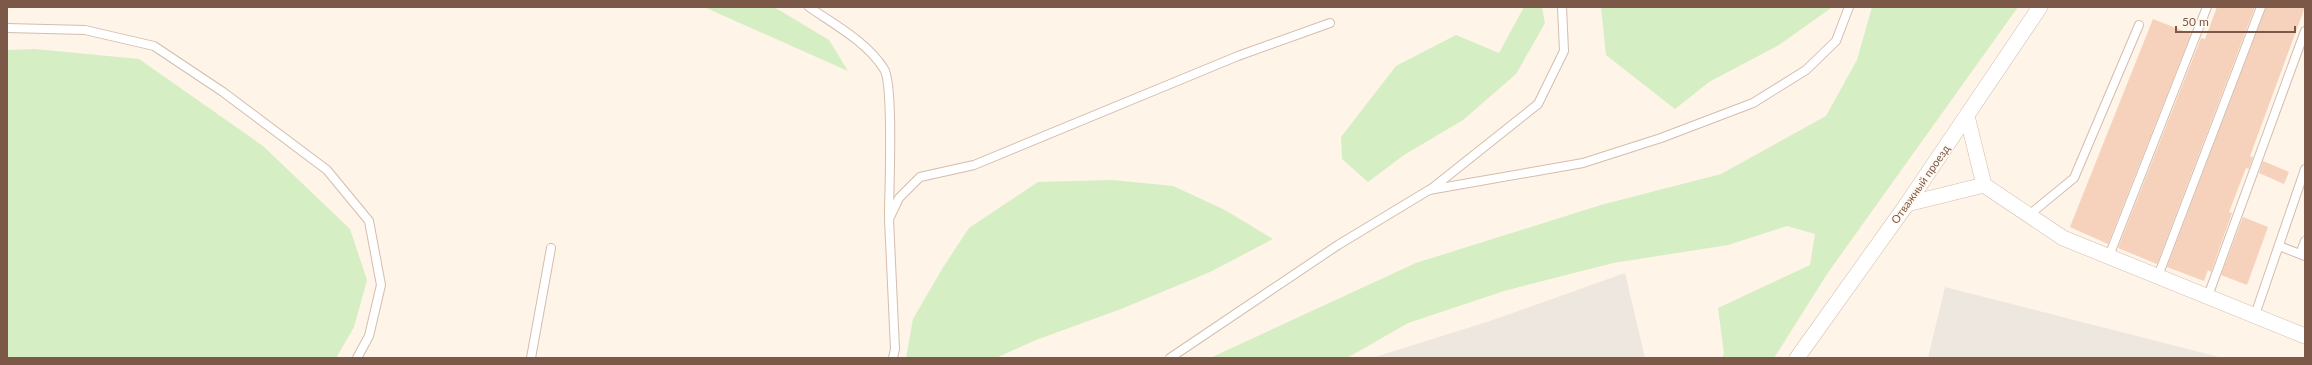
<svg xmlns="http://www.w3.org/2000/svg" width="2312" height="365" font-family="Lato,sans-serif">
  <style>
    .industrial { fill: #eee7e0 }
    .green { fill: #d6eec3 }
    .building { fill: #f6d1bc }
    .lines { fill: none; stroke-linecap: round; stroke-linejoin: round }
    .service-casing { stroke: #d4bdae; stroke-width: 10 }
    .minor-casing { stroke: #d4bdae; stroke-width: 16 }
    .service { stroke: #fff; stroke-width: 8 }
    .minor { stroke: #fff; stroke-width: 15 }
    .labels { text-anchor: middle; dominant-baseline: central; stroke-width: 3; stroke-linejoin: round; paint-order: stroke }
    .street-label { font-size: 11px; fill: #7b5848; stroke: #fff8ef }
  </style>
  <rect width="100%" height="100%" fill="#fef4e7"/>
  <!-- industrial -->
  <g class="industrial">
    <polygon points="1625,273 1645,358 1372,358 1490,321"/>
    <polygon points="1945,287 2223,358 1928,358"/>
  </g>
  <!-- green -->
  <g class="green">
    <polygon points="704,7 774,7 829,40 848,71"/>
    <polygon points="1524,7 1542,7 1545,23 1516,74 1463,120 1404,155 1368,182 1342,159 1341,137 1396,66 1456,35 1499,53"/>
    <polygon points="1601,7 1831,7 1831,8 1779,45 1709,82 1675,109 1606,55"/>
    <polygon points="1872,7 2018,7 1827,274 1774,358 1722,358 1724,353 1718,308 1810,265 1815,234 1787,226 1728,245 1613,263 1504,291 1408,323 1347,358 1210,358 1416,263 1601,205 1721,174 1826,116 1857,60"/>
    <polygon points="35,49 139,59 263,146 350,229 367,280 354,327 336,358 7,358 7,50"/>
    <polygon points="1112,180 1173,186 1225,210 1273,239 1210,272 1121,309 1036,340 996,358 906,358 913,319 942,269 969,228 1038,182"/>
  </g>
  <!-- building -->
  <g class="building">
    <polygon points="2217,7 2255,7 2157,264 2118,248 2201,38 2205,39"/>
    <polygon points="2266,7 2305,7 2250,156 2253,157 2249,169 2246,168 2229,212 2232,213 2211,272 2208,270 2204,281 2167,267"/>
    <polygon points="2153,19 2191,34 2108,244 2070,227"/>
    <polygon points="2263,161 2289,172 2284,184 2259,173"/>
    <polygon points="2243,217 2268,227 2247,285 2221,275"/>
  </g>
  <g class="lines">
    <!-- service casing -->
    <g class="service-casing">
      <g id="service">
        <path d="M809,7c26,18 58,35 75,62 10,15 5,123 5,147"/>
        <polyline points="7,28 85,30 154,46 223,92 327,170 369,221 381,285 369,336 357,358"/>
        <polyline points="1430,190 1538,104 1564,51 1562,7"/>
        <polyline points="2029,215 2074,178 2139,25"/>
        <polyline points="2279,246 2305,256"/>
        <polyline points="2300,254 2305,241"/>
        <polyline points="2109,256 2207,7"/>
        <polyline points="2158,276 2261,7"/>
        <polyline points="2208,296 2305,31"/>
        <polyline points="2255,315 2305,169"/>
        <polyline points="531,358 551,248"/>
        <polyline points="893,358 895,349 889,219 899,198 920,177 974,165 1238,56 1330,23"/>
        <polyline points="1170,358 1338,245 1429,190 1583,163 1661,138 1753,103 1806,70 1836,41 1849,7"/>
      </g>
    </g>
    <!-- minor casing -->
    <g class="minor-casing">
      <g id="minor">
        <polyline points="1967,116 1984,185 2063,238 2305,336"/>
        <polyline points="1907,204 1984,185"/>
        <polyline points="1797,358 1907,204 2040,7"/>
      </g>
    </g>
    <!-- service -->
    <use href="#service" class="service"/>
    <!-- minor -->
    <use href="#minor" class="minor"/>
  </g>
  <g class="labels">
    <!-- street labels -->
    <g class="street-label">
      <text transform="translate(1920 184) rotate(-55)">Отважный проезд</text>
    </g>
  </g>
  <!-- border -->
  <rect width="2312" height="365" fill="none" stroke="#7b5848" stroke-width="16"/>
  <!-- scale -->
  <path d="M2176 26v6h119v-6" fill="none" stroke="#7b5848" stroke-width="2"/>
  <text x="2182" y="26" font-size="12" fill="#7b5848" stroke="#fff8ef" stroke-width="3" paint-order="stroke">50 m</text>
</svg>
